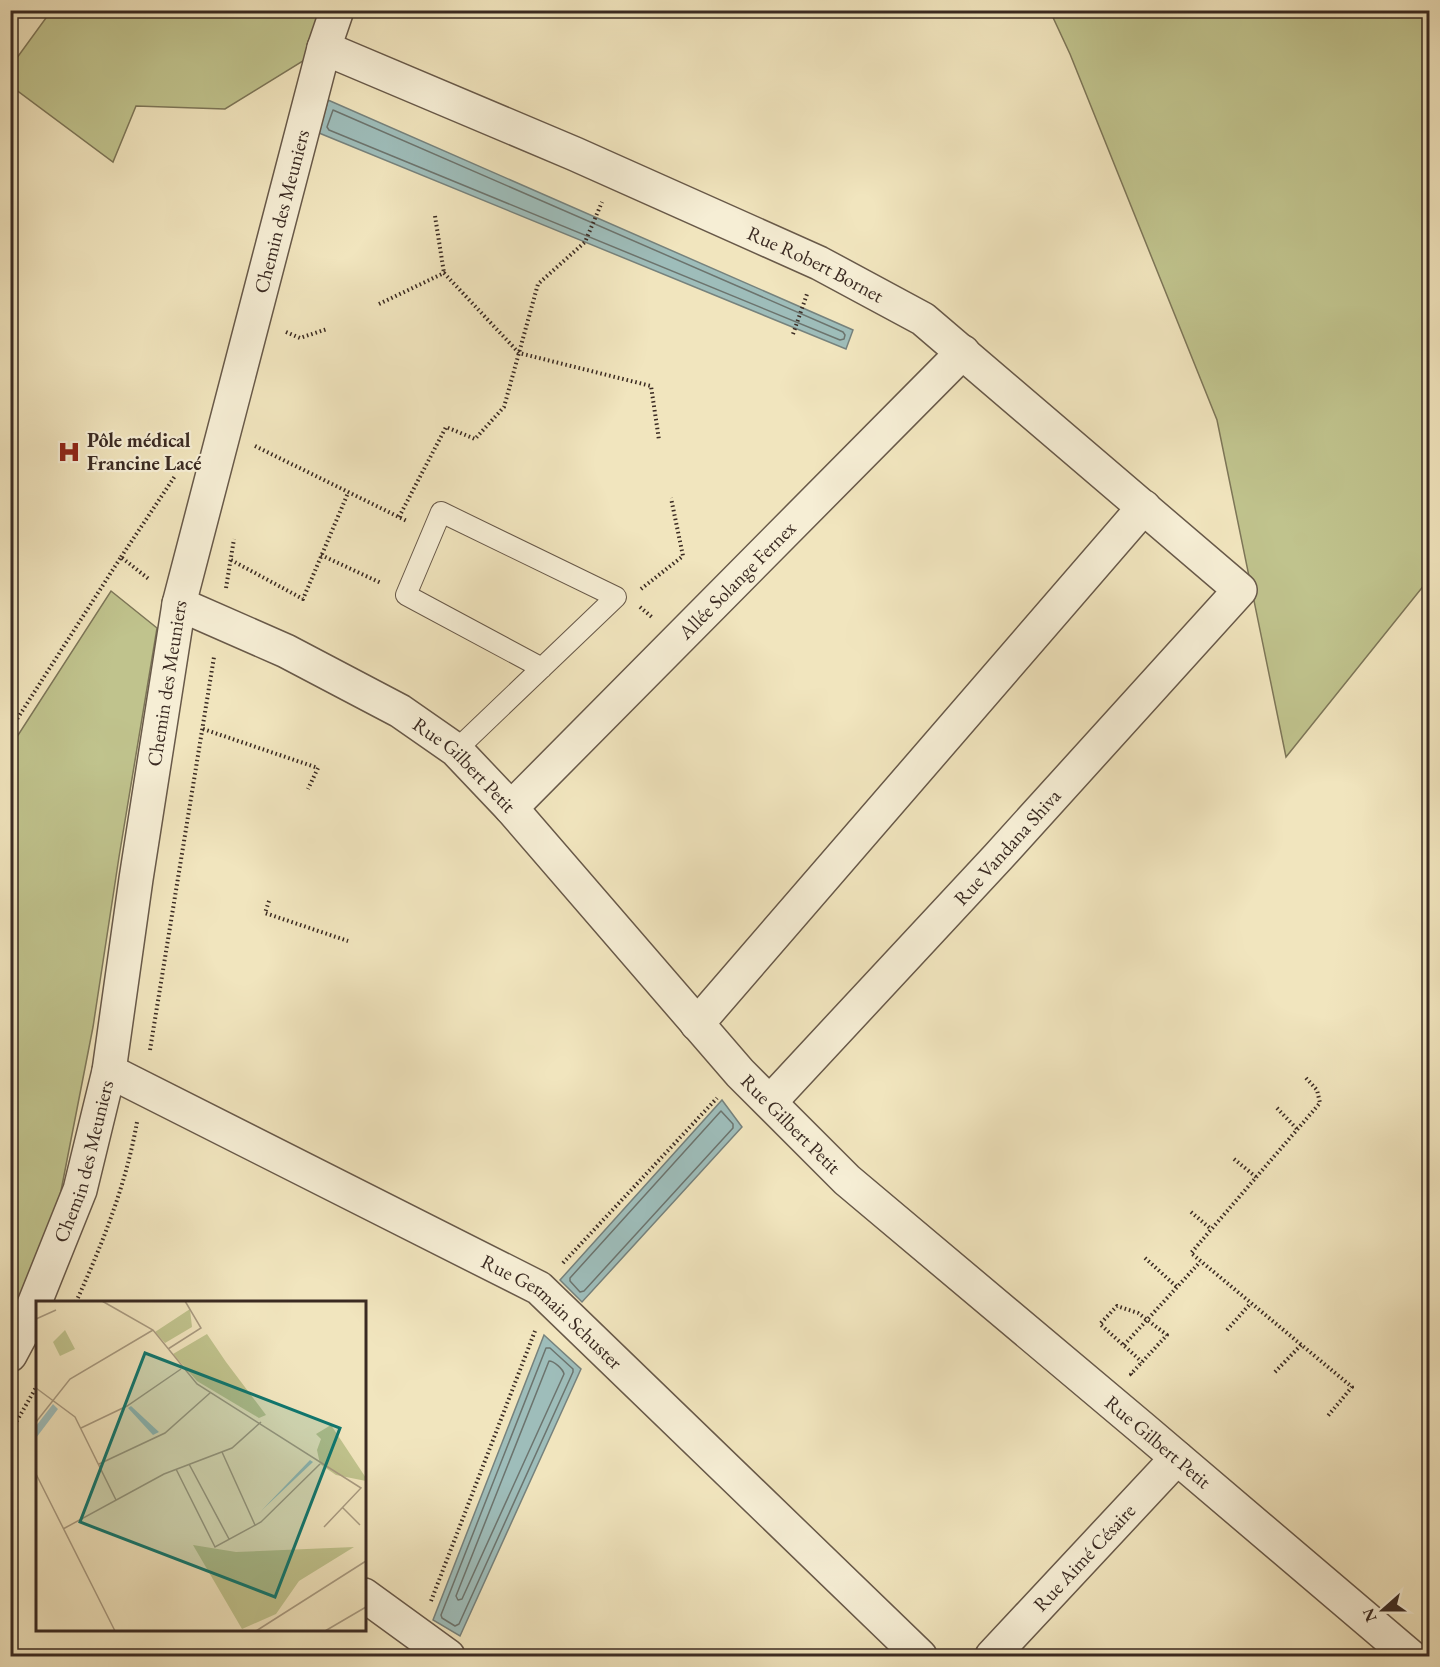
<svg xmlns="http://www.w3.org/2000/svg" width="1440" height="1667" font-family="'EB Garamond',serif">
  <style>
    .green { fill: #c0c38d; stroke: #7d7658; stroke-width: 1.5 }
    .water { fill: #9ebdba; stroke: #76827d; stroke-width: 1.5 }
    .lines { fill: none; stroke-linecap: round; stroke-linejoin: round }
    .shore { stroke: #6c746e; stroke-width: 1.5 }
    .service-casing { stroke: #685949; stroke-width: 22 }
    .minor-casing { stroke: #685949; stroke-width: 36 }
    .path { stroke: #3a2a22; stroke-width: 4; stroke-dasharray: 1.5 3; stroke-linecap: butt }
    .service { stroke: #f6eed5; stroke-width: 20 }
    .minor { stroke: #f6eed5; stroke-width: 33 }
    .labels { text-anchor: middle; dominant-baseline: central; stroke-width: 4.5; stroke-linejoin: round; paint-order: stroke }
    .street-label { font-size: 20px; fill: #3a2a22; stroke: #f6eed5 }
    .poi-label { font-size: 20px; font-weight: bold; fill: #3a2a22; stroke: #f6eed5; text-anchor: start }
    .inset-road { fill: none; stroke: #a89a80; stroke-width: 1.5 }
    .view { fill: #0f766e; fill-opacity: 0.15; stroke: #0f766e; stroke-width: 3 }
    .inset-edge { fill: none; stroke: #3a2a22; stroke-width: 3 }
  </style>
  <rect width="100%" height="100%" fill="#f1e5be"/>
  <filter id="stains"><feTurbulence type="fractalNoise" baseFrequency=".00333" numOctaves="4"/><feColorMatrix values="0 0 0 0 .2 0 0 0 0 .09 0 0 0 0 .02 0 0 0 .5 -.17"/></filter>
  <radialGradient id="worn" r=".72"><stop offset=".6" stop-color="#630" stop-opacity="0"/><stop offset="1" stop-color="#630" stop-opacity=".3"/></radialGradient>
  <!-- green -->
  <g class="green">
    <polygon points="51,11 337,11 324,48 225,109 136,106 113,162 11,86 11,66"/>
    <polygon points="1050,11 1429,11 1429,579 1286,757 1217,420 1070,54"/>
    <polygon points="111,591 157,628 119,857 93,1027 59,1201 11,1325 11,746"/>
  </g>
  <!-- water -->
  <g class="water">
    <polygon points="328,100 853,330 846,349 319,133"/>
    <polygon points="722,1100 742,1127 582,1302 560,1280"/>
    <polygon points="544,1335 581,1369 460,1636 433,1620"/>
  </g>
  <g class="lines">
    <!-- shore -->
    <g class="shore">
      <polygon points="333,110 843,332 845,335 844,339 840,340 329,130 327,127"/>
      <polygon points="721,1111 733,1124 733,1128 584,1291 580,1292 570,1281 570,1278"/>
      <polygon points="546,1348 550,1348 573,1369 573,1372 459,1624 455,1626 442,1618 441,1615"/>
      <path d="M549,1361c5,0 14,8 15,13l-102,225 -4,1 -2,-4z"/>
    </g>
    <!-- service casing -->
    <g class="service-casing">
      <polyline id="service" points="456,750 616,597 441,512 406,595 542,668"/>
    </g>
    <!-- minor casing -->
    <g class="minor-casing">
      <g id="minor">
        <path id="s1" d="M324,48l251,106 244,109 104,56 317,271 -242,267 -228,245"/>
        <path id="s2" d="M179,604l107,47 114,60 56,39 55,58 229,265 107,107 295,248 268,228"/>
        <path id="s3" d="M511,808l452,-456"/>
        <polyline points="697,1024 1144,507"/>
        <path id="s4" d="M109,1071l430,217 381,368"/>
        <path id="s5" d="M10,1355l15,-28 55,-137 29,-119 27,-192 43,-275 145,-556 13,-38"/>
        <polyline points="364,1595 448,1656"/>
        <path id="s6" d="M992,1656l185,-198"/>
      </g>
    </g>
    <!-- path -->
    <g class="path">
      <polyline points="435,216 444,273"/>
      <polyline points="379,304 444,273 519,353 651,386 659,440"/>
      <polyline points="286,332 300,338 327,329"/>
      <polyline points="793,334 807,294"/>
      <polyline points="255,446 407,521"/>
      <polyline points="399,517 446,427 475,439 504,407 538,284 585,242 602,202"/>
      <polyline points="321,555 381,583"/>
      <polyline points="121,557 175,476"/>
      <polyline points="231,560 303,599 348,493"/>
      <polyline points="226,588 234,539"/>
      <polyline points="641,589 683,556 671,498"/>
      <polyline points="640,607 653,618"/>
      <polyline points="203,729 318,768 308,789"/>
      <polyline points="10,730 121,557 150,580"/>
      <polyline points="269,901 265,913 348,941"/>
      <polyline points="150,1050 214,657"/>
      <polyline points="1306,1078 1317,1090 1320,1103 1191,1253 1352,1387 1327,1417"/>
      <polyline points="1277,1108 1297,1129"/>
      <polyline points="1234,1159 1256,1177"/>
      <polyline points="1191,1212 1211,1229"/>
      <polyline points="1145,1258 1177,1287"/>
      <polyline points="563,1263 717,1098"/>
      <path d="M76,1302c26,-57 50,-117 61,-180"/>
      <polyline points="1227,1330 1250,1304"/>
      <polyline points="1124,1345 1200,1262"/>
      <polyline points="1275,1372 1301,1345"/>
      <polyline points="1132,1375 1131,1374 1167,1335 1138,1313 1117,1306 1100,1324 1142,1362"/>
      <polyline points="10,1433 38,1384"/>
      <polyline points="431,1601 535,1331"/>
    </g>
    <!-- service -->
    <use href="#service" class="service"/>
    <!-- minor -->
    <use href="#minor" class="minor"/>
  </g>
  <!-- icons -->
  <defs>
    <g id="hospital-bare" transform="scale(1.8)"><path d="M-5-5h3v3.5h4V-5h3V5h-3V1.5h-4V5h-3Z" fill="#8f2418" stroke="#f6eed5" stroke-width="2.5" paint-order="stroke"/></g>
  </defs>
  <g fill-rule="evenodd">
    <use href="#hospital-bare" x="69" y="452"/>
  </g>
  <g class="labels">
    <!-- street labels -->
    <g class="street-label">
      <text stroke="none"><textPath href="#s5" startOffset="1180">Chemin des Meuniers</textPath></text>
      <text stroke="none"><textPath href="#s1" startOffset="537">Rue Robert Bornet</textPath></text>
      <text stroke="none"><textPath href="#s3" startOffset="321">Allée Solange Fernex</textPath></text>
      <text stroke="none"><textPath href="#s5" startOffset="694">Chemin des Meuniers</textPath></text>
      <text stroke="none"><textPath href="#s2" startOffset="330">Rue Gilbert Petit</textPath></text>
      <text transform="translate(1007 847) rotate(-48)">Rue Vandana Shiva</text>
      <text stroke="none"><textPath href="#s2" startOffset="816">Rue Gilbert Petit</textPath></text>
      <text stroke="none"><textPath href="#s5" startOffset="208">Chemin des Meuniers</textPath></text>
      <text stroke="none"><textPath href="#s4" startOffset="506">Rue Germain Schuster</textPath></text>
      <text stroke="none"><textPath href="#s2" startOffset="1302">Rue Gilbert Petit</textPath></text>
      <text stroke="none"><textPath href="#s6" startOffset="135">Rue Aimé Césaire</textPath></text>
    </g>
    <!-- poi labels -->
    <g class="poi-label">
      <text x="87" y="440">Pôle médical<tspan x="87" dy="23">Francine Lacé</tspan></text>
    </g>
  </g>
  <!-- overview -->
  <g transform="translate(36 1301)">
    <rect width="330" height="330" fill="#f1e5be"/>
    <path d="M154,8l2,18 -27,16 -10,-11zM29,29l10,19 -15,7 -7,-14zM171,33l19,28 40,53 -7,3 -62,-37 -24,-27zM295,124l35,53v3l-30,-6 -16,-11 -3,-14 4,-11 -5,-5zM157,244l43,7 118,-5 -55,34 -23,33 -34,15z" fill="#c0c38d"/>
    <path d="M17,103l5,5 -22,29v-12zM95,105l28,26 -6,3 -25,-27zM274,159l3,2 -52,49z" fill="#9ebdba"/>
    <path class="inset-road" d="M66,0l51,29 44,54 164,104 -37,39M0,18l20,-9M132,48l33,-21 -16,-27M0,87l39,29 41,83M0,121l34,-43 83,-49M45,127l46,-22 54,-37M186,151l33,73M63,163l66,-31 45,-40M153,163l40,75M140,168l39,78 46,-25 59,-58M0,173l79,157M307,207l17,17M27,228l101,-55 68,-26 29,-26M220,330l110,-70M289,330l41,-24"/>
    <path class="view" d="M109,52l195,75 -65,169 -195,-75z"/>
    <rect width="330" height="330" class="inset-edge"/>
  </g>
  <!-- margin -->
  <rect width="1440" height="1667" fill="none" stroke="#f1e5be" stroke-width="36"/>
  <rect x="12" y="12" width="1416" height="1643" fill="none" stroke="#3a2a22" stroke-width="3"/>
  <rect x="18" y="18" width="1404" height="1631" fill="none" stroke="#3a2a22" stroke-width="1.5"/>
  <!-- north arrow -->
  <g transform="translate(1383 1610) rotate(249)" stroke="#f6eed5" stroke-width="4.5" paint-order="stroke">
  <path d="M0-4.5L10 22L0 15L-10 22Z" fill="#3a2a22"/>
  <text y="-9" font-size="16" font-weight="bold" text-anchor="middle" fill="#3a2a22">N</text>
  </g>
  <rect width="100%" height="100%" filter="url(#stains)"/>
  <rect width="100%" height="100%" fill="url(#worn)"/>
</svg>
